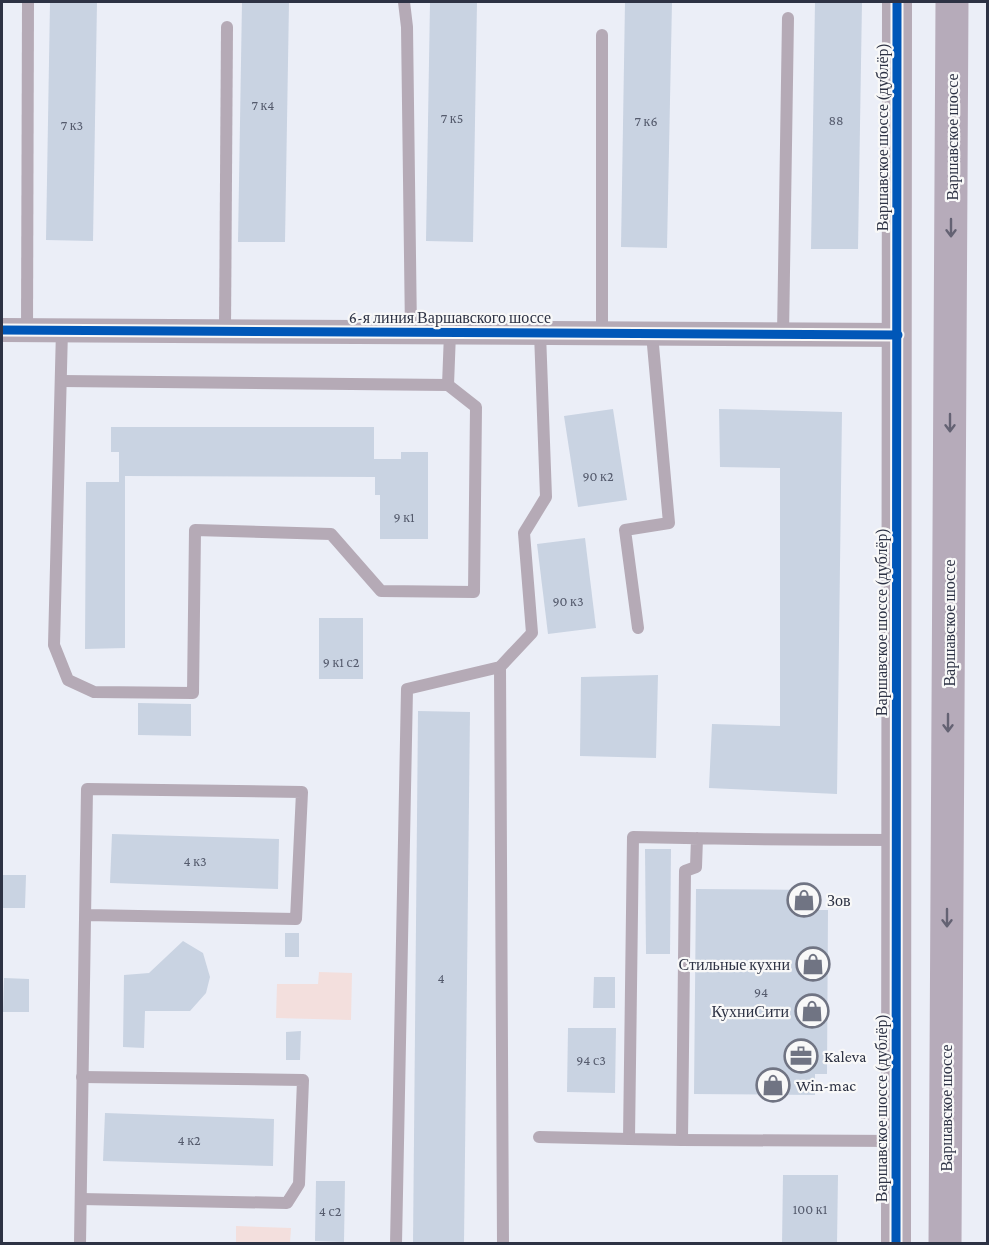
<svg xmlns="http://www.w3.org/2000/svg" width="989" height="1245" font-family="'Crimson Pro',serif">
  <style>
    .green { fill: #f3dfdd }
    .building { fill: #c9d3e2 }
    .lines { fill: none; stroke-linecap: round; stroke-linejoin: round }
    .service { stroke: #b5aab6; stroke-width: 12 }
    .minor { stroke: #b5aab6; stroke-width: 24 }
    .tertiary { stroke: #b5aab6; stroke-width: 30 }
    .primary { stroke: #b6abba; stroke-width: 33 }
    .cycleway-casing { stroke: #f8f8f8; stroke-width: 13 }
    .cycleway { stroke: #0057b8; stroke-width: 9 }
    .oneway { stroke: #646273 }
    .labels { text-anchor: middle; dominant-baseline: central; stroke-width: 4.5; stroke-linejoin: round; paint-order: stroke }
    .number-label { font-size: 14px; fill: #545a6c }
    .street-label { font-size: 16px; fill: #2d3244; stroke: #f8f8f8 }
    .poi-label { font-size: 16px; fill: #2d3244; stroke: #f8f8f8; text-anchor: start }
  </style>
  <rect width="100%" height="100%" fill="#ebeef7"/>
  <!-- green -->
  <g class="green">
    <polygon points="319,972 352,973 351,1020 276,1018 277,984 318,984"/>
    <polygon points="236,1226 291,1228 290,1243 236,1243"/>
  </g>
  <!-- building -->
  <g class="building">
    <polygon points="50,2 97,2 93,241 46,240"/>
    <polygon points="242,2 289,2 285,242 238,242"/>
    <polygon points="430,2 477,2 473,242 426,241"/>
    <polygon points="625,2 672,2 667,248 621,247"/>
    <polygon points="815,2 862,2 858,249 811,249"/>
    <polygon points="613,409 627,500 578,507 564,416"/>
    <polygon points="719,409 842,412 837,794 709,788 712,724 780,726 780,468 720,467"/>
    <polygon points="111,427 374,427 374,459 401,459 401,452 428,452 428,539 380,539 380,495 375,495 375,477 125,476 125,648 85,649 86,482 119,482 119,452 111,452"/>
    <polygon points="585,538 596,628 548,634 537,544"/>
    <rect x="319" y="618" width="44" height="61"/>
    <polygon points="658,675 656,758 580,756 581,677"/>
    <polygon points="138,703 191,704 191,736 138,735"/>
    <polygon points="418,711 470,712 464,1244 413,1244"/>
    <polygon points="112,834 279,839 278,889 110,883"/>
    <polygon points="645,849 671,849 670,954 646,954"/>
    <polygon points="2,875 26,875 25,908 2,908"/>
    <polygon points="696,889 816,890 816,910 828,910 827,1074 815,1074 815,1095 694,1094"/>
    <rect x="285" y="933" width="14" height="24"/>
    <polygon points="183,941 203,953 210,977 206,993 190,1011 145,1011 144,1048 123,1047 124,975 149,973"/>
    <polygon points="594,977 615,977 615,1008 593,1008"/>
    <polygon points="4,978 29,979 29,1012 3,1012"/>
    <polygon points="568,1028 616,1028 615,1093 567,1092"/>
    <polygon points="301,1031 300,1060 286,1060 286,1032"/>
    <polygon points="105,1113 274,1119 273,1166 103,1161"/>
    <polygon points="783,1175 838,1175 837,1244 782,1244"/>
    <polygon points="316,1181 345,1181 344,1242 315,1241"/>
  </g>
  <g class="lines">
    <!-- service -->
    <g class="service">
      <polyline points="404,2 407,27 411,332"/>
      <polyline points="27,330 28,2"/>
      <polyline points="62,330 54,645 68,680 94,692 193,693 195,530 331,534 381,591 474,592 476,407 448,385 450,333"/>
      <polyline points="225,331 227,27"/>
      <polyline points="602,333 602,35"/>
      <polyline points="783,335 788,18"/>
      <polyline points="62,381 448,385"/>
      <polyline points="638,628 625,530 669,523 652,334"/>
      <polyline points="500,667 503,1244"/>
      <path d="M697,838l-1,29 -11,4 -3,269 -53,-1 4,-302c87,2 175,3 262,3"/>
      <polyline points="539,1137 629,1139"/>
      <polyline points="682,1140 897,1141"/>
      <polyline points="81,1199 287,1203 299,1184 303,1080 82,1077"/>
      <polyline points="80,1244 87,789 302,792 296,919 86,915"/>
      <polyline points="396,1244 407,689 500,667 532,633 524,533 546,497 540,333"/>
    </g>
    <!-- minor -->
    <polyline class="minor" points="2,330 898,335"/>
    <!-- tertiary -->
    <polyline class="tertiary" points="896,1244 897,2"/>
    <!-- primary -->
    <polyline class="primary" points="945,1244 952,2"/>
    <!-- cycleway casing -->
    <g class="cycleway-casing">
      <g id="cycleway">
        <polyline points="2,330 898,335"/>
        <polyline points="896,1244 897,2"/>
      </g>
    </g>
    <!-- cycleway -->
    <use href="#cycleway" class="cycleway"/>
  </g>
  <!-- one-way arrows -->
  <defs><path id="oneway-shaft" d="M-6 0H5M1.5-3L5.5 0L1.5 3" fill="none" stroke-width="1.6" stroke-linecap="round" stroke-linejoin="round" transform="scale(1.5)"/></defs>
  <g class="oneway">
    <use href="#oneway-shaft" transform="translate(951 228) rotate(90)"/>
    <use href="#oneway-shaft" transform="translate(950 423) rotate(90)"/>
    <use href="#oneway-shaft" transform="translate(948 723) rotate(90)"/>
    <use href="#oneway-shaft" transform="translate(947 918) rotate(90)"/>
  </g>
  <!-- icons -->
  <defs>
    <g id="shop-ring" transform="scale(1.725)"><circle r="9.5" fill="#f8f8f8" stroke="#707483" stroke-width="1.5"/><path d="M-5-2.5h2.3a2.7 3.5 0 0 1 5.4 0H5L5.5 6h-11ZM-1.5-2.5h3a1.5 2.3 0 0 0-3 0Z" fill="#707483"/></g>
    <g id="office-ring" transform="scale(1.725)"><circle r="9.5" fill="#f8f8f8" stroke="#707483" stroke-width="1.5"/><path d="M-6-3h4V-5.5h4V-3h4V5H-6ZM-1-4.5V-3h2v-1.5ZM-6 0V1H6V0Z" fill="#707483"/></g>
  </defs>
  <g fill-rule="evenodd">
    <use href="#shop-ring" x="804" y="900"/>
    <use href="#shop-ring" x="813" y="964"/>
    <use href="#shop-ring" x="812" y="1011"/>
    <use href="#office-ring" x="801" y="1056"/>
    <use href="#shop-ring" x="773" y="1085"/>
  </g>
  <g class="labels">
    <!-- number labels -->
    <g class="number-label">
      <text x="263" y="105">7 к4</text>
      <text x="452" y="118">7 к5</text>
      <text x="836" y="120">88</text>
      <text x="646" y="121">7 к6</text>
      <text x="72" y="125">7 к3</text>
      <text x="598" y="476">90 к2</text>
      <text x="404" y="517">9 к1</text>
      <text x="568" y="601">90 к3</text>
      <text x="341" y="662">9 к1 с2</text>
      <text x="195" y="861">4 к3</text>
      <text x="441" y="978">4</text>
      <text x="761" y="992">94</text>
      <text x="591" y="1060">94 с3</text>
      <text x="189" y="1140">4 к2</text>
      <text x="810" y="1209">100 к1</text>
      <text x="330" y="1211">4 с2</text>
    </g>
    <!-- street labels -->
    <g class="street-label">
      <text transform="translate(882 137) rotate(-90)">Варшавское шоссе (дублёр)</text>
      <text transform="translate(952 137) rotate(-90)">Варшавское шоссе</text>
      <text x="450" y="317">6-я линия Варшавского шоссе</text>
      <text transform="translate(881 622) rotate(-90)">Варшавское шоссе (дублёр)</text>
      <text transform="translate(949 623) rotate(-90)">Варшавское шоссе</text>
      <text transform="translate(881 1108) rotate(-90)">Варшавское шоссе (дублёр)</text>
      <text transform="translate(946 1108) rotate(-90)">Варшавское шоссе</text>
    </g>
    <!-- poi labels -->
    <g class="poi-label">
      <text x="827" y="900">Зов</text>
      <text x="790" y="964" text-anchor="end">Стильные кухни</text>
      <text x="789" y="1011" text-anchor="end">КухниСити</text>
      <text x="824" y="1056">Kaleva</text>
      <text x="796" y="1085">Win-mac</text>
    </g>
  </g>
  <!-- border -->
  <rect width="989" height="1245" fill="none" stroke="#2d3244" stroke-width="6"/>
</svg>
